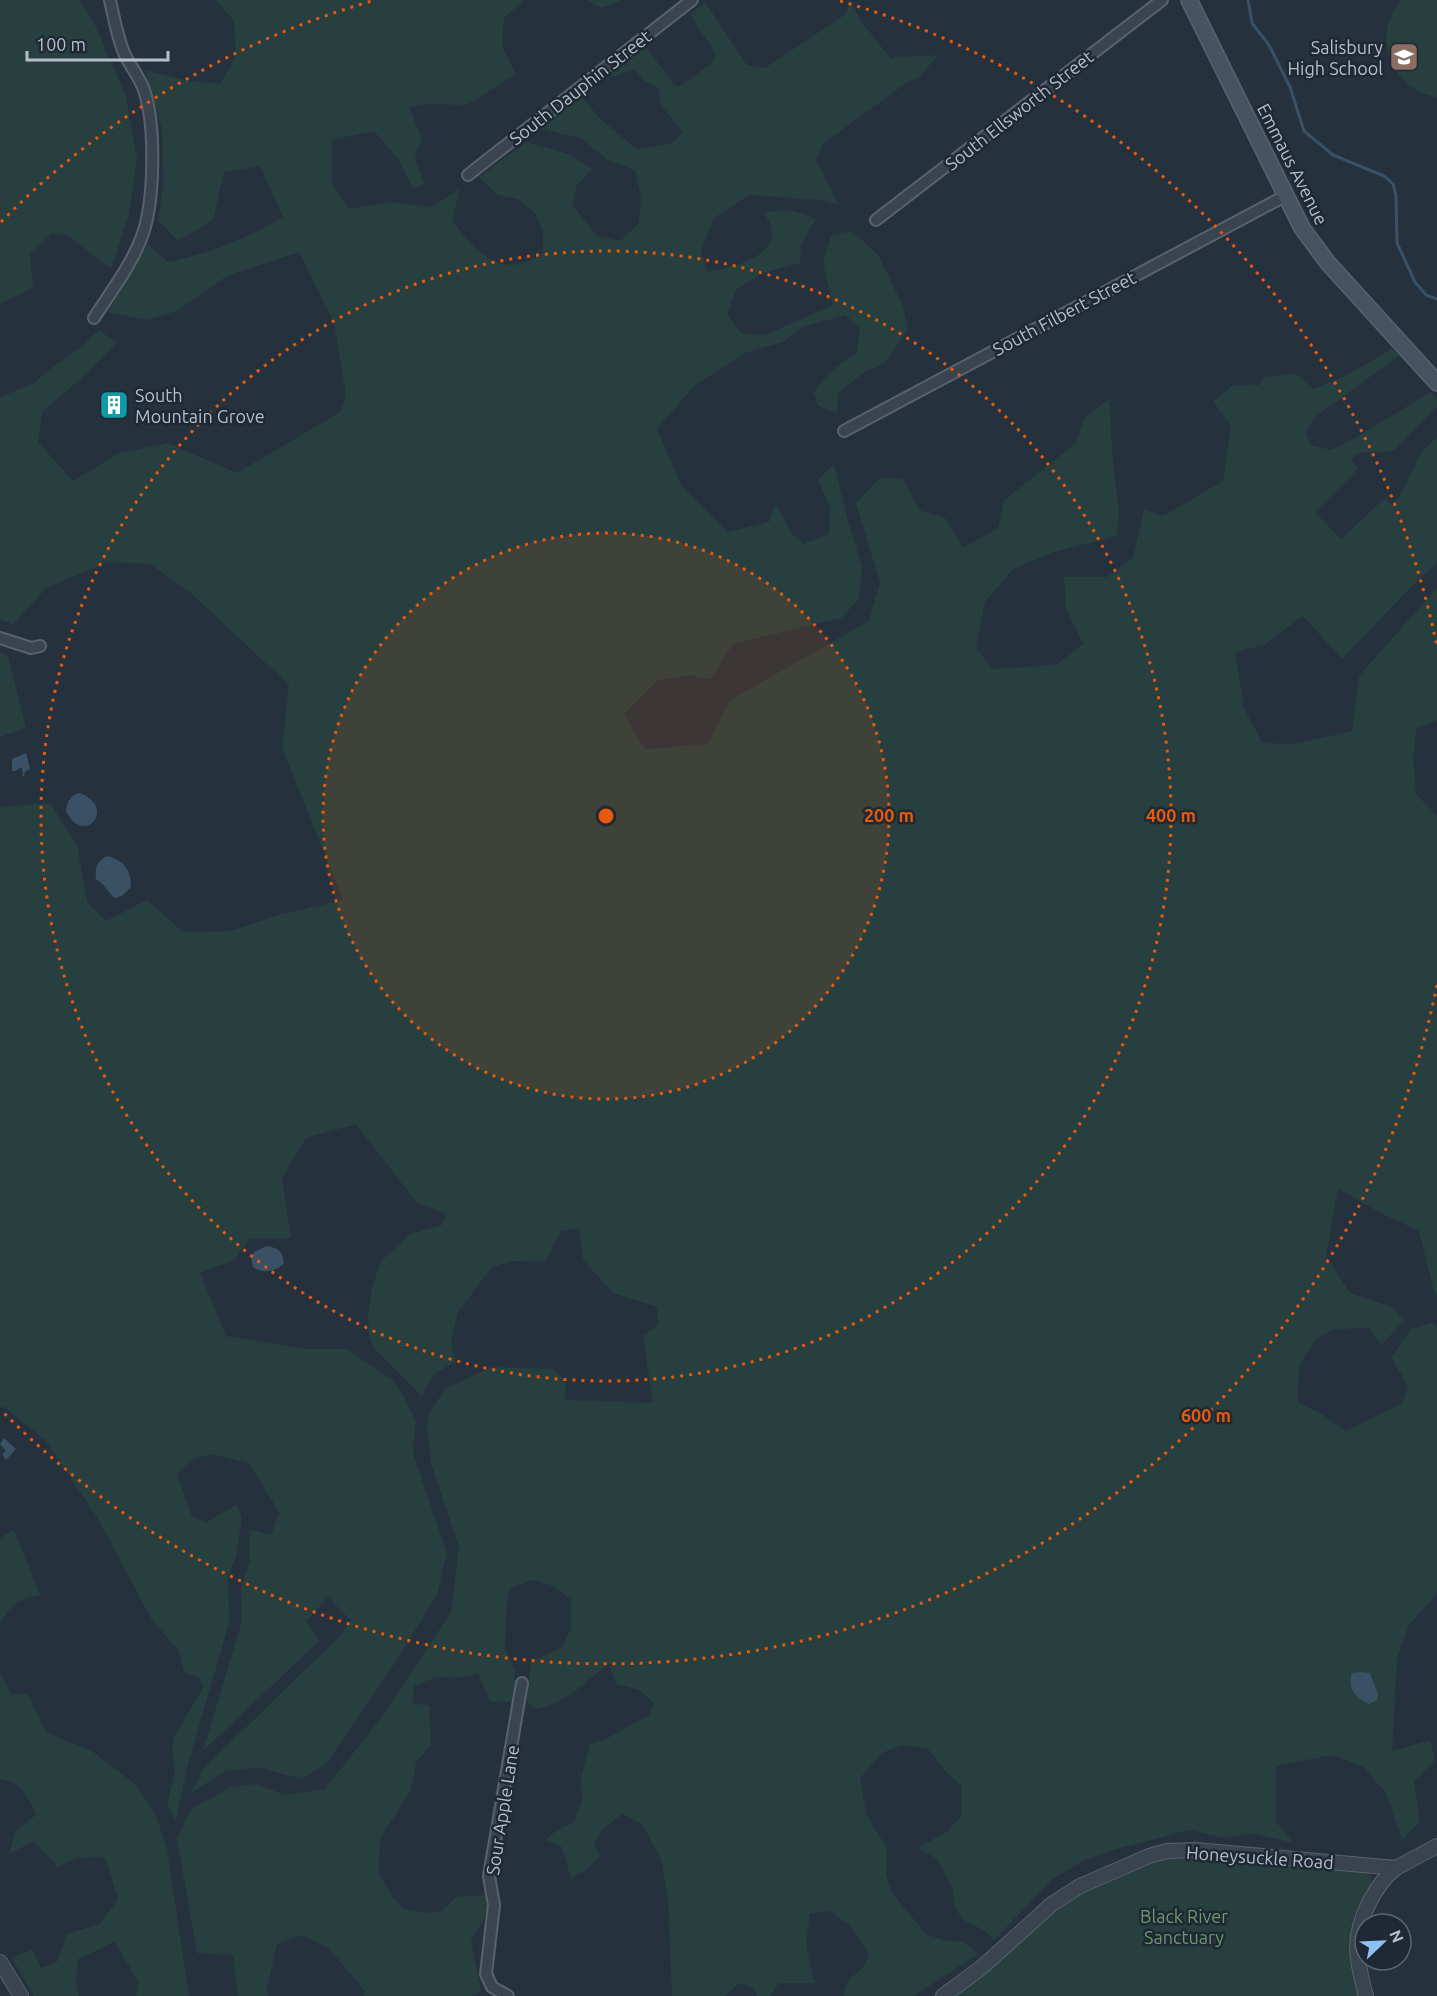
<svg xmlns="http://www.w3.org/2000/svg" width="1437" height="1996" font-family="Ubuntu,sans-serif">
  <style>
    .green { fill: #273f3f }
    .water { fill: #395065 }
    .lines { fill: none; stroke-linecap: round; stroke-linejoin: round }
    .stream { stroke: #395065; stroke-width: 3 }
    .minor-casing { stroke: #57626c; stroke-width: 14 }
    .tertiary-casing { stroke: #57626c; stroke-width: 16 }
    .secondary-casing { stroke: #57626c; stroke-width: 18 }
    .minor { stroke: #39444e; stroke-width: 10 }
    .tertiary { stroke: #39444e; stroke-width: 14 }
    .secondary { stroke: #475361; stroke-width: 15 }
    .ring { fill: none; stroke: #e8590c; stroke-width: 3; stroke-dasharray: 3 6 }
    .labels { text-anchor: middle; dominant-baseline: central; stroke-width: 5; stroke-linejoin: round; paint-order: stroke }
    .poi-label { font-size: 18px; fill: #b5bfc9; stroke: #1e2933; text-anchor: end }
    .street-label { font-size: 18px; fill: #b5bfc9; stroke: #1e2933 }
    .park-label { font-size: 18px; fill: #6d9972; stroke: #1e2933 }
    .centre { fill: #e8590c; stroke: #1e2933; stroke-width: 3 }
    .ring-label { font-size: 18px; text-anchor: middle; font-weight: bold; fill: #e8590c; stroke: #1e2933; stroke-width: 5; stroke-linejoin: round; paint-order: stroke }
  </style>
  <rect width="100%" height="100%" fill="#25323e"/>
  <!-- green -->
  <g class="green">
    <polygon points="0,0 79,0 94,23 126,97 137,159 129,214 111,269 67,235 51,234 30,255 33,288 0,304"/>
    <path d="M216,0h308l-20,18 -2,28 14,28 -49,31 -37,-1 -21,3 13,32 -7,18 9,28 -11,3 -15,-29 -24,-28 -42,9v44l17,25 41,-7 41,5 29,-18 -8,31c17,23 42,54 74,42 6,-2 11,-6 17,-9v-21l-7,-18 -18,-15 -20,-4 -19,-18 47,-35 42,12 24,15 -15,16 -5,19 25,32 23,5 19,-18 2,-25 -6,-28 -27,-10 -28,-22 -42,-10 43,-33 18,23 38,31 33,-5 13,-11 -23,-29 -1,-16 -13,-6 -12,-12 -29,9 41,-32 28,38 6,1 32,-23 4,-9 -26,-39 15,-13 42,63 18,3 78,-52 8,-14 10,19 30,38c15,-4 31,-2 47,-4l-19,23 -13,5 -83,61 -7,16 23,45 -19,-5 -71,-5 -35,23 -13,33 7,21c22,-4 72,-15 63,-46 -1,-4 -5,-9 -7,-13 21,-6 33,-3 52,6l-15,25 -1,19 -37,10 -27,17 -9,25 15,19 23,1 68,-30 -10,-42 8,-28 21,-4 26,24 25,51 5,23 -23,34 -20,9 -27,21 -1,20 -19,-7 -4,-13c11,-19 25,-29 43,-40l3,-25 -15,-13 -42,12 -20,15 -38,11 -51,33 -37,43 24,56 47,47 41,-10 7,-19 16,31 12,10 25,-10 1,-28 -12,-26 16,-16 13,53 15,50 -3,32 -18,19 -108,26 -22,35 -21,-4 -32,5 -34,34 21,35 63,-5 22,-44 139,-79 11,-38 -24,-80 24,-25 23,1 16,31 26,8 18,30 35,-20 6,-28 71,-56 10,-27 24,-18 4,63 6,51 -2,23 -63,16 -41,17 -28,33 -9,46 16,21 64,-4 27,-21 -17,-36 -2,-31h43l26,-19 11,-49 19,7 60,-35 8,-55 -18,-25 19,-15 27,-1 5,-8 32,-3 18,15 33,-14 45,-26 8,6 -85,62 -9,16 4,12 21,5 27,-14 73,-44 6,6v9l-43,44 -36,2 -7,7 7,9 -43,43 26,27 44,-41 7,7 7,-7 22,-46 16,-15v126l-24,22 -71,74 -39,-43 -39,29 -29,7 9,56 18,35 32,1 58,-13 7,-55 78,-88v132l-20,8 -4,28 3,38 21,22v480l-3,-5 -15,-60 -38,-18 -43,-24 -12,67 24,37 42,14 13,13 -24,25 -12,-17 -34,1 -19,10 -16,25 -3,38 23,11 26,18 57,-28 5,-17 -17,-29 20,-28 22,-6 4,5v266l-28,31 -12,34 -5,92 38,-11 5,21 -21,20 6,40 -18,19 -16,-47 -23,-26 -31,-12 -56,11v56l18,21 -42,-10 -27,5 -36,-8 -79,21 -27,10 -30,18 -59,61 -9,-9 -23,-12 -7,-12 -3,-20 -15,-28 -19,-11 30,-17 14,-16v-29l-14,-12 -21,-26 -26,-3 -19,8 -22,25 7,38 19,30v29l7,19 33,40 17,6 21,2 14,12 -64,42h-70c1,-21 15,-20 22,-34 2,-3 2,-6 2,-10l-18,-26 -21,-16 -19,4 -4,29 8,40h-35l-9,13h-13l-3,-7 -14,-6 -16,13h-52l-4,-100 -7,-37 -19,-35 -20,-10 -20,16 -8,15 6,11 -12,12 -17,11 -9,-32 -17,-7 11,-9 18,-9 9,-24 -3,-17 10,-37 16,-5 44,-25 4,-11 -15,-13 -23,-6 -7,-20c-29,20 -36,37 -73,45l-9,-7 4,-40 31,-15 9,-19v-28l-18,-14 -20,-6 -24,9 -3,27 -1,32 10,22 -1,27 -5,5 -19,-1 -12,-27 -22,4 -20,-1 -22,9 -1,18 16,1 2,40 -15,17 -5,28 -31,49 -1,34 13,23 11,13 22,4 17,-2 14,-14 32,-2 -3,22 -14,24 10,50 -8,5h-109l1,-5 -36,-42 -26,-14 -26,9 -10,43 1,9h-30l-5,-41 -36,-2 -20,-114 14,-30 40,-22 25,-3 29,11 40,-6 59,-75 67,-102 8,-65 -28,-84 -4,-36 2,-14 17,-25 46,-21 61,2 13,11 -1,20 88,3 -10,-67 15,-11 -1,-18 -44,-14 -30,-33 -4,-32 -18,3 -16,31 -33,-1 -20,6 -34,45 -7,28 4,22 -21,12 -12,22 -47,-47 -6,-12 -1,-22 4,-27 9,-27 29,-27 32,-9 5,-11 -31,-12 -60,-78 -50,14 -24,40 9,60h-41l-16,22 -34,13 26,63 80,13h41l45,31 9,12 15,30 -3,23 1,11 33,97 -10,41 -40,66 -71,104 -24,15 -45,-12 -32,4 -34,22 12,-24 135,-131 13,-17 -23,-24 -22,24 13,20 -116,110 39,-130 -1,-33 9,-27v-31l21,5 8,-23 -30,-49 -37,-9 -21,6 -14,14 15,42 14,7 31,-19 5,13 -6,39 -8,21 1,46 -42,145 -11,52 -9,-15 8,-31 -3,-25 2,-12 30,-51 -6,-9 -14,-4 -5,-22 -27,-31 -55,-103 -52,-77 -42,-34 -3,2v-601l50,-4 27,42 10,57 19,19 41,-21 36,32 48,-1 44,-15 68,-16 -61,-152 7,-63 -98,-92 -41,-29 -42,-2 -62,26 -33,37 -13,-6v-222l34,-14 20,-17 26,-18 19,-18 18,13 -40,39 -35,30 -4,30 35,39 46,-28 49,-10 69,30 103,-61 6,-17 -12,-72 -35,-71 -72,24 -50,35 -30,9 -39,-8 40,-68 20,18c44,-9 76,-23 115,-45l-23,-51 -36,6 -11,48 -35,21 -20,-21 5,-33 -1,-57 -17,-60 39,10 36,4 16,-28 -2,-35z"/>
    <polygon points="586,0 623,0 602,8"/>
    <path d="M1400,0h37v97c-31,-4 -55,-35 -50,-67 2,-12 7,-21 13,-30z"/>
    <polygon points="0,652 8,656 26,728 0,737"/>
    <path d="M14,1530l26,65c-22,4 -31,10 -40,31v-88z"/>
    <path d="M0,1671l10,23h18l18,38 47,20 42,32 20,29 12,36 22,147h-53l3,-13 -24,-41 -37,17 -2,24 3,13h-45l-22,-38 20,-9 9,19 17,-7 8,-27 34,-10 18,-25 -13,-42 -29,1 -18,9 -24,-26 -25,13 6,-23 21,-16c-7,-18 -16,-34 -36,-36z"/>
    <path d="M1195,1855l168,16 6,3 4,11 -13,27 2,84h-407c38,-28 71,-62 109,-90 38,-28 84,-46 131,-51z"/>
  </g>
  <!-- water -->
  <g class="water">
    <polygon points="26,753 30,769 25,772 24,776 22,776 23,772 21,767 16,771 12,771 12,759"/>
    <path d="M80,793c39,16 1,55 -14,17 1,-8 5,-16 14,-17z"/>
    <path d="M107,856c17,4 24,14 24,31l-9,9 -7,2c-8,-6 -11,-15 -19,-19 -1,-12 1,-18 11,-23z"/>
    <path d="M267,1246c12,3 15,4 17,17 -8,9 -22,11 -31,4l-2,-9 3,-6z"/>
    <polygon points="4,1438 16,1449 6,1460 2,1454 6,1451 0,1444"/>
    <path d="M1361,1672l9,1 8,21 -1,6 -8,4c-14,-6 -22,-16 -17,-31z"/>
  </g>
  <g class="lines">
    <!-- stream -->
    <polyline class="stream" points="1248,0 1252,23 1269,45 1290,87 1304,131 1333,155 1384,176 1393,184 1396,195 1397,243 1415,282 1426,295 1437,299"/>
    <!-- minor casing -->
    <g class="minor-casing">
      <g id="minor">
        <polyline points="468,175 692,0"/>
        <polyline points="876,220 1162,0"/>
        <path d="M94,318c16,-25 36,-51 47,-79 14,-35 15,-113 3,-149 -5,-14 -14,-24 -20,-37 -7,-17 -10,-35 -14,-53"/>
        <polyline points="844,431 1285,196"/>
        <polyline points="0,638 31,648 40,646"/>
        <polyline points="508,1996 492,1987 486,1974 494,1905 489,1876 522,1683"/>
      </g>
    </g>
    <!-- tertiary casing -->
    <g class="tertiary-casing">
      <g id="tertiary">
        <polyline points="0,1962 21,1996"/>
        <polyline points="943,1996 981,1968 1052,1904 1080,1886 1149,1856 1167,1851 1195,1850 1396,1868 1437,1846"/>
        <path d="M1366,1996c-10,-37 -15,-59 4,-95 7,-13 14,-24 26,-33"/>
      </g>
    </g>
    <!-- secondary casing -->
    <g class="secondary-casing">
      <polyline id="secondary" points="1189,0 1302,228 1328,263 1437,383"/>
    </g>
    <!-- minor -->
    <use href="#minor" class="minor"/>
    <!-- tertiary -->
    <use href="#tertiary" class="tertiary"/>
    <!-- secondary -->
    <use href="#secondary" class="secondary"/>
  </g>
  <!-- distance rings -->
  <circle cx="606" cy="816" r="283" fill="#e8590c" fill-opacity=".12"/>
  <g class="ring">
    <circle cx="606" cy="816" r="283"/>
    <circle cx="606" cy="816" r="565"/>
    <path d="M1437 985A848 848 0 0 1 1 1410M1 222A848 848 0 0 1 372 1M840 1A848 848 0 0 1 1437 647"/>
  </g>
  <!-- icons -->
  <defs>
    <g id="school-square" transform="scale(1.5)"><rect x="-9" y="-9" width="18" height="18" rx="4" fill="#8d6e63" stroke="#1e2933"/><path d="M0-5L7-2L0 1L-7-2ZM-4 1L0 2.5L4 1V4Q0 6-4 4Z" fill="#fff"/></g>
    <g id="building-square" transform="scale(1.5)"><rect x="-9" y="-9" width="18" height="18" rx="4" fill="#0f9aa8" stroke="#1e2933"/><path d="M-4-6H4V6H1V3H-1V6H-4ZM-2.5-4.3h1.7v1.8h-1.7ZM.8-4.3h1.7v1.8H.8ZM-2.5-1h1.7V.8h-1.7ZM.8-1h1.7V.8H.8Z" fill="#fff"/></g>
  </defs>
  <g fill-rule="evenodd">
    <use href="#school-square" x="1404" y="57"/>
    <use href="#building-square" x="114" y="405"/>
  </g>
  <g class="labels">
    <!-- poi labels -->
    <g class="poi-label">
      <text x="1383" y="47">Salisbury<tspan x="1383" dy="21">High School</tspan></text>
      <text x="135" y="395" text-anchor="start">South<tspan x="135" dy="21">Mountain Grove</tspan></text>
    </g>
    <!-- street labels -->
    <g class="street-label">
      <text transform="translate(580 87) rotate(-38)">South Dauphin Street</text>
      <text transform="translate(1019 110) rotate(-38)">South Ellsworth Street</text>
      <text transform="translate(1293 164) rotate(63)">Emmaus Avenue</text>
      <text transform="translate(1064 313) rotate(-28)">South Filbert Street</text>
      <text transform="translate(502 1810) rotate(-81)">Sour Apple Lane</text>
      <text transform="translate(1260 1857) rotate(4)">Honeysuckle Road</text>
    </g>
    <!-- park labels -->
    <g class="park-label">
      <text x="1184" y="1916">Black River<tspan x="1184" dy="21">Sanctuary</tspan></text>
    </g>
  </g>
  <circle cx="606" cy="816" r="9" class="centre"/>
  <g class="ring-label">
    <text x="889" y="822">200 m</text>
    <text x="1171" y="822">400 m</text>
    <text x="1206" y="1422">600 m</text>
  </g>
  <!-- north arrow -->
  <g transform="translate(1383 1942) rotate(67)"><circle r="28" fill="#1e2933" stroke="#5a656f" stroke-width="1.5"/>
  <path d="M0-4.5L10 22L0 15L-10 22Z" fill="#8ec1f5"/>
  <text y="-9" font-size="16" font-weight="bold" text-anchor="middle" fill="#b5bfc9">N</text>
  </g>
  <!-- scale -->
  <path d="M27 51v9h141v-9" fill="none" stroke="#b5bfc9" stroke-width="3"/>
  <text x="36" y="51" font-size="18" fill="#b5bfc9" stroke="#1e2933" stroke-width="4.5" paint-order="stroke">100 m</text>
</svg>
